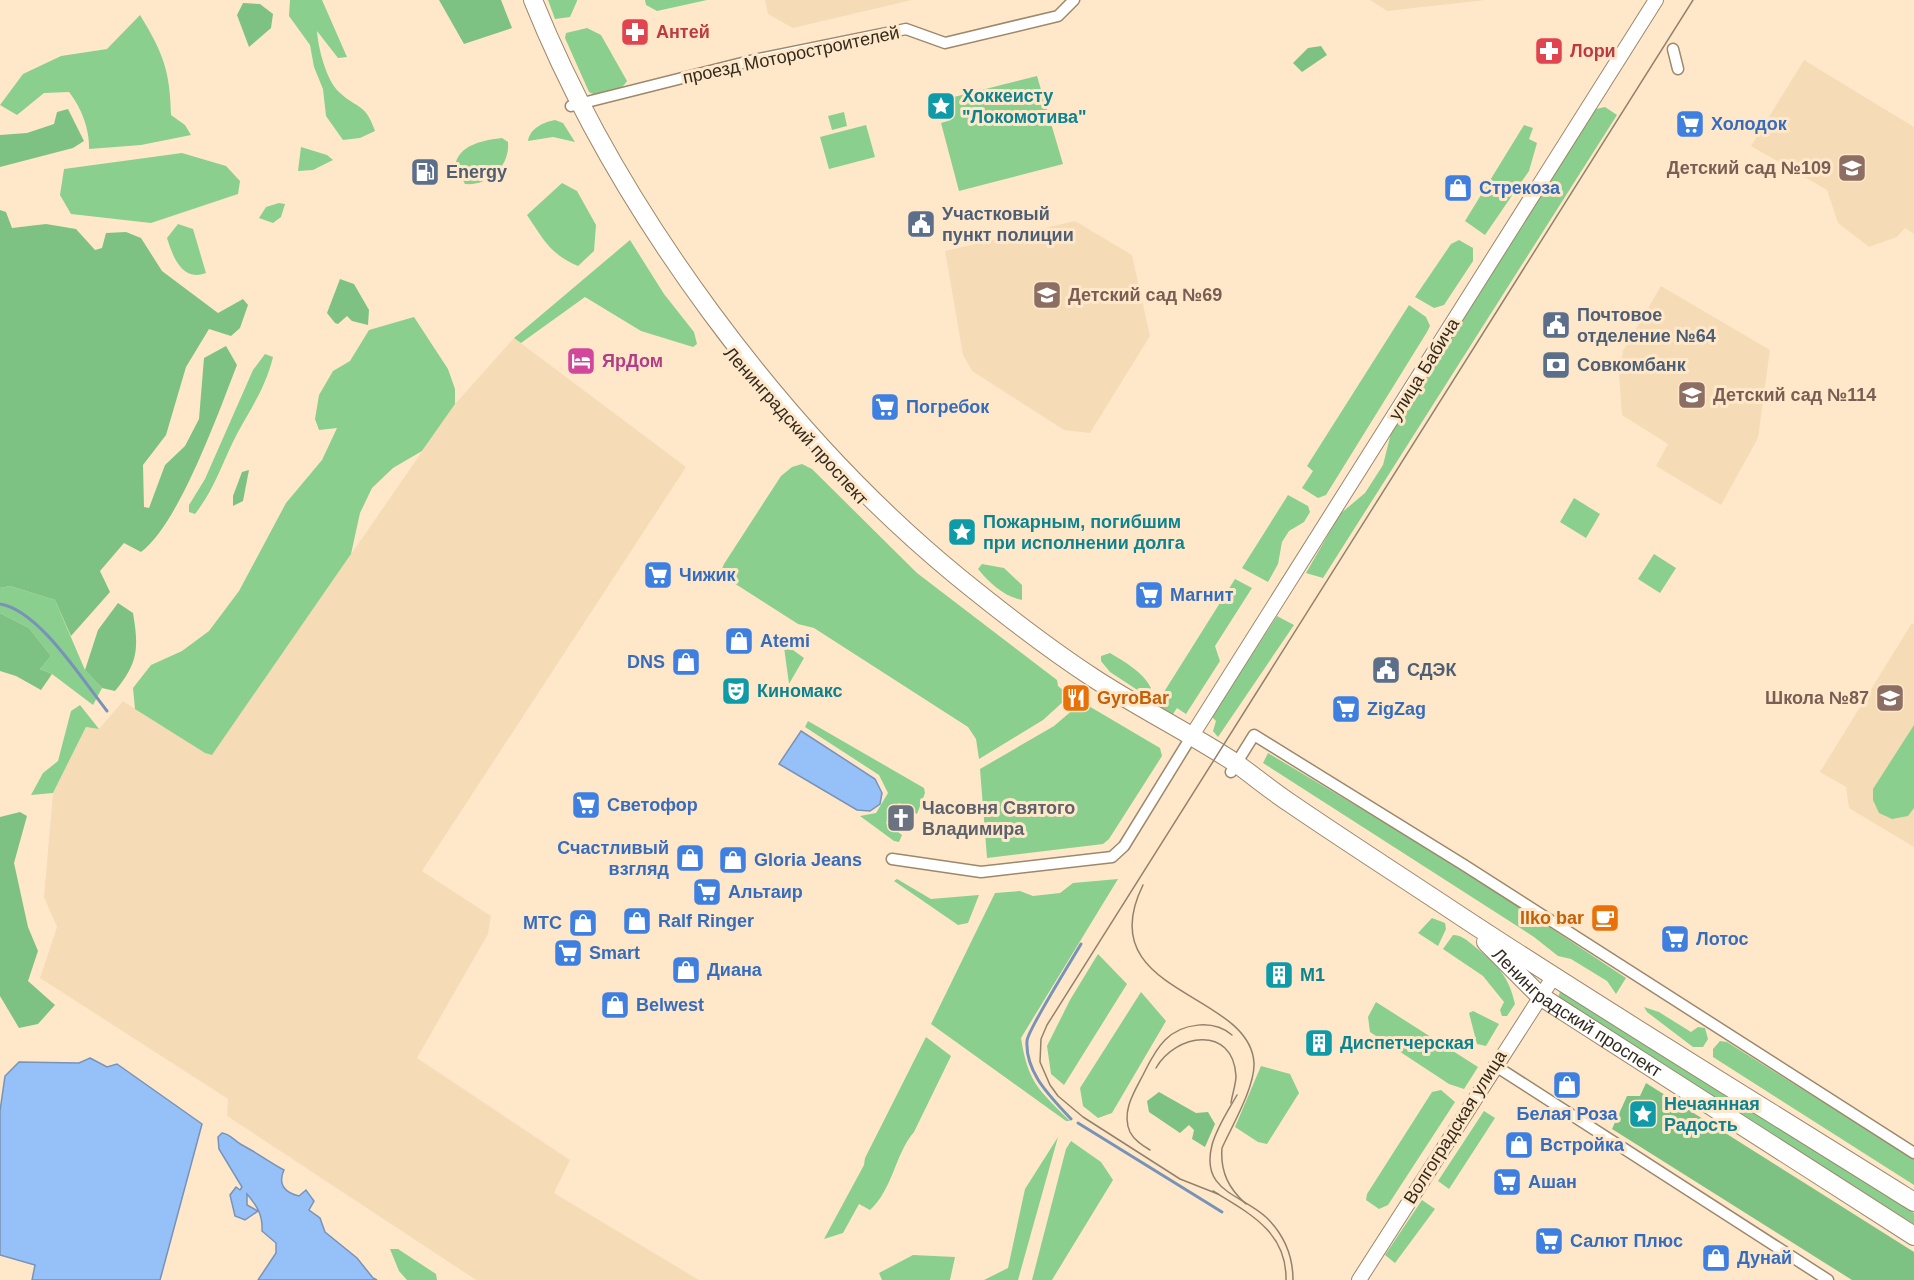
<svg xmlns="http://www.w3.org/2000/svg" width="1914" height="1280" font-family="Arial,sans-serif">
  <style>
    .built { fill: #f6dbb7 }
    .green { fill: #8acf8e }
    .forest { fill: #7dc282 }
    .water { fill: #96c0f8; stroke: #7893b7; stroke-width: 1.5 }
    .lines { fill: none; stroke-linecap: round; stroke-linejoin: round }
    .stream { stroke: #7893b7; stroke-width: 3 }
    .minor-casing { stroke: #9d886c; stroke-width: 13 }
    .tertiary-casing { stroke: #9d886c; stroke-width: 16 }
    .primary-casing { stroke: #9d886c; stroke-width: 20 }
    .minor { stroke: #fff; stroke-width: 10 }
    .tertiary { stroke: #fff; stroke-width: 14 }
    .primary { stroke: #fff; stroke-width: 18 }
    .tram { stroke: #92826d; stroke-width: 1.5 }
    .labels { text-anchor: middle; dominant-baseline: central; stroke-width: 6; stroke-linejoin: round; paint-order: stroke }
    .health-label { font-size: 18px; font-weight: bold; fill: #be3a42; stroke: #ffe8c9; text-anchor: start }
    .street-label { font-size: 18px; fill: #332a1e; stroke: #ffe8c9 }
    .culture-label { font-size: 18px; font-weight: bold; fill: #0d838f; stroke: #ffe8c9; text-anchor: start }
    .shop-label { font-size: 18px; font-weight: bold; fill: #366cbe; stroke: #ffe8c9; text-anchor: start }
    .education-label { font-size: 18px; font-weight: bold; fill: #785e54; stroke: #ffe8c9; text-anchor: end }
    .service-label { font-size: 18px; font-weight: bold; fill: #4e5e75; stroke: #ffe8c9; text-anchor: start }
    .hotel-label { font-size: 18px; font-weight: bold; fill: #b23c85; stroke: #ffe8c9; text-anchor: start }
    .food-label { font-size: 18px; font-weight: bold; fill: #c56008; stroke: #ffe8c9; text-anchor: start }
    .worship-label { font-size: 18px; font-weight: bold; fill: #5b616d; stroke: #ffe8c9; text-anchor: start }
  </style>
  <rect width="100%" height="100%" fill="#ffe8c9"/>
  <!-- built -->
  <g class="built">
    <polygon points="765,0 912,0 793,28 768,14"/>
    <polygon points="1370,0 1486,0 1387,11"/>
    <polygon points="1804,60 1914,127 1914,234 1905,228 1897,237 1869,247 1838,223 1827,190 1751,146"/>
    <polygon points="1075,221 1132,255 1150,336 1090,433 1064,430 972,371 963,355 945,251"/>
    <polygon points="1661,286 1770,350 1758,438 1721,505 1656,466 1668,444 1622,415 1619,376 1623,351"/>
    <polygon points="514,338 686,467 422,871 491,916 488,934 417,1058 570,1160 554,1193 699,1280 476,1280 227,1116 228,1099 40,978 57,927 44,897 53,793 86,727 99,729 123,701 205,753 212,755 455,404"/>
    <polygon points="1912,623 1914,625 1914,847 1849,808 1846,787 1820,772"/>
  </g>
  <!-- green -->
  <g class="green">
    <path d="M290,0h32l25,57 -9,1 -21,-27c1,16 9,49 22,61 19,18 26,10 36,39l-15,7 -17,2 -17,-24 -3,-27 -9,-22 -4,-22 -21,-29z"/>
    <polygon points="548,0 577,0 577,1 570,17 555,19"/>
    <polygon points="645,0 707,0 657,11 646,5"/>
    <path d="M140,15c23,38 30,55 31,100l14,10 6,10 -50,10 -52,4c1,-19 -8,-42 -20,-57l-25,1 -27,22 -17,-10 23,-31 38,-18 46,-7z"/>
    <path d="M587,28l14,7 26,46c-6,11 -28,18 -38,11l-24,-54 1,-5z"/>
    <polygon points="1037,76 1063,164 959,191 941,123 951,120 946,99"/>
    <polygon points="1605,107 1617,115 1323,578 1306,573 1340,514 1365,493 1383,465 1391,433 1596,109"/>
    <polygon points="844,112 847,126 832,130 828,116"/>
    <path d="M555,120l8,3 12,19 -22,-5 -25,4c2,-13 16,-19 27,-21z"/>
    <polygon points="866,125 875,157 829,169 820,137"/>
    <polygon points="1524,125 1533,128 1529,139 1537,143 1529,171 1485,235 1465,221"/>
    <path d="M502,138l6,4c2,24 -19,44 -43,42l-10,-18c3,-21 28,-26 47,-28z"/>
    <polygon points="301,147 327,155 333,160 313,170 298,171"/>
    <polygon points="182,153 226,166 240,181 238,194 151,223 71,214 60,195 64,169"/>
    <path d="M562,183l15,8 19,34 -2,26 -16,15c-28,-12 -34,-26 -51,-51z"/>
    <polygon points="279,203 285,204 281,217 273,223 259,218 266,207"/>
    <path d="M178,224l15,5 13,44c-24,9 -33,-16 -39,-35z"/>
    <polygon points="630,240 664,294 694,332 697,344 693,347 641,331 585,297 521,343 514,338"/>
    <polygon points="1459,240 1473,248 1473,261 1444,305 1434,308 1415,297 1451,244"/>
    <polygon points="1409,305 1426,317 1430,326 1427,332 1326,495 1318,498 1302,488 1313,471 1307,466"/>
    <polygon points="414,317 448,369 455,389 455,404 422,451 393,468 372,488 360,513 351,554 212,755 205,753 135,709 133,688 151,665 182,651 209,631 239,591 286,503 322,460 337,428 319,430 315,419 319,395 333,371 350,361 369,330"/>
    <path d="M265,354l8,3c-7,29 -21,50 -35,75 -15,28 -23,57 -43,82l-6,-2v-7l16,-26 48,-109z"/>
    <polygon points="802,464 812,469 917,573 1057,680 1058,686 1064,691 1064,701 1043,720 979,759 976,739 968,727 814,628 798,624 723,576 721,571 724,564 781,476 792,467"/>
    <polygon points="1288,495 1308,506 1310,512 1304,522 1289,531 1282,542 1278,564 1268,582 1242,568"/>
    <polygon points="1574,498 1600,514 1586,538 1560,522"/>
    <polygon points="1654,554 1676,568 1660,593 1638,579"/>
    <path d="M982,564l22,4 18,17v15c-17,-3 -33,-17 -44,-31z"/>
    <polygon points="1235,579 1252,588 1215,646 1220,661 1186,714 1177,708 1169,720 1152,711"/>
    <polygon points="10,586 55,600 85,670 102,688 93,705 52,674 40,669 51,656 29,628 0,613 0,588"/>
    <polygon points="1277,616 1294,625 1218,737 1213,731 1216,721 1212,717"/>
    <polygon points="786,645 804,658 789,684 784,647"/>
    <path d="M1110,653c15,9 33,19 41,35l-9,5 -32,-21 -9,-11v-5z"/>
    <polygon points="1082,702 1160,748 1162,756 1109,839 1103,844 987,858 980,769 1054,726"/>
    <polygon points="80,705 99,729 86,727 53,793 31,795 43,773 58,761 71,711"/>
    <polygon points="808,721 924,788 925,793 917,814 899,803 886,823 902,835 899,842 894,841 860,816 876,813 888,793 879,775 805,727"/>
    <polygon points="1914,725 1914,808 1908,816 1892,819 1879,813 1873,800 1873,789"/>
    <polygon points="1268,753 1462,869 1626,978 1616,994 1607,981 1571,959 1558,956 1534,937 1263,763"/>
    <polygon points="897,879 931,899 979,895 968,923 958,925 894,881"/>
    <path d="M1118,879l-97,159c7,45 18,52 49,83h-4l-135,-97 64,-131 25,-2 13,5 27,-3 13,-10z"/>
    <polygon points="1432,918 1445,923 1446,929 1438,946 1418,933"/>
    <path d="M1453,935c9,0 15,6 21,11 22,17 35,30 41,58l-8,12h-5l-2,-6 4,-8 -21,-26 -40,-27z"/>
    <polygon points="1098,954 1127,984 1064,1085 1051,1074 1047,1046 1070,1000"/>
    <polygon points="1560,991 1914,1213 1914,1224 1594,1023 1558,999"/>
    <polygon points="1141,992 1166,1021 1112,1113 1098,1118 1083,1106 1080,1088"/>
    <polygon points="1376,1002 1478,1067 1464,1089 1449,1084 1370,1032 1368,1017"/>
    <polygon points="1644,1007 1659,1012 1691,1032 1698,1027 1705,1028 1708,1039 1703,1047 1693,1047 1647,1012"/>
    <polygon points="1473,1011 1499,1024 1486,1046 1477,1044 1469,1013"/>
    <path d="M926,1037l25,19 -37,76c-19,22 -21,57 -44,78l-11,-6 -16,29 -19,6 40,-74 1,-7z"/>
    <polygon points="1720,1041 1727,1042 1914,1159 1914,1185 1713,1057 1713,1049"/>
    <polygon points="1261,1066 1290,1074 1299,1093 1267,1144 1258,1142 1235,1127"/>
    <polygon points="1441,1090 1455,1102 1388,1205 1379,1209 1366,1200 1367,1194 1432,1092"/>
    <polygon points="1484,1111 1495,1118 1449,1189 1438,1181"/>
    <polygon points="1058,1137 1018,1280 984,1280 1008,1268 1025,1189"/>
    <polygon points="1071,1141 1101,1162 1113,1180 1052,1280 1032,1280 1066,1149"/>
    <polygon points="1422,1200 1435,1209 1395,1263 1385,1255"/>
    <polygon points="390,1249 398,1249 436,1274 437,1280 407,1280 399,1271"/>
    <polygon points="913,1255 955,1257 950,1280 882,1280 879,1273"/>
  </g>
  <!-- forest -->
  <g class="forest">
    <polygon points="439,0 501,0 512,28 464,44"/>
    <polygon points="243,3 260,4 273,14 271,28 249,47 237,15"/>
    <polygon points="1321,46 1327,55 1302,72 1293,63 1308,48"/>
    <polygon points="68,109 84,141 73,148 0,167 0,135 27,133 54,124 57,112"/>
    <path d="M0,210l6,2 6,16 34,-4 30,5 19,21 7,-2 4,-15 20,-1 15,6 21,33 56,42 25,-14 5,6 -8,23 -9,8 -22,-7 -23,38 -20,68 -23,30 1,42 5,1 16,-43 20,-19 14,-27 5,-61 22,-12 11,19c-18,46 -58,159 -96,187l-17,-9 -24,28 10,21 -39,44 -16,-36 -45,-14 -10,2z"/>
    <polygon points="340,279 354,284 369,310 368,325 352,321 347,316 338,324 335,323 327,313"/>
    <polygon points="249,470 243,501 233,506 233,496 242,472"/>
    <path d="M118,603l15,10c6,36 5,50 -18,78l-13,-3 -17,-18 13,-40z"/>
    <polygon points="0,613 29,628 51,656 40,669 52,674 41,690 16,676 0,671"/>
    <polygon points="20,812 27,816 14,863 28,927 38,951 28,981 55,1005 38,1024 19,1028 0,996 0,817"/>
    <polygon points="1646,1083 1914,1252 1914,1280 1852,1280 1612,1129 1627,1096 1640,1096"/>
    <polygon points="1159,1092 1196,1113 1208,1112 1215,1124 1205,1147 1192,1139 1194,1130 1189,1125 1180,1133 1149,1112 1147,1101"/>
  </g>
  <!-- water -->
  <g class="water">
    <polygon points="801,731 875,779 882,793 880,804 870,811 857,810 779,764"/>
    <polygon points="90,1058 107,1067 117,1064 202,1124 160,1280 32,1280 35,1265 0,1255 0,1111 5,1076 19,1062 79,1063"/>
    <path d="M222,1133c9,1 12,8 20,12 14,7 27,17 42,25 -7,15 2,23 15,26l7,-6 8,11 -5,9 11,8 5,14 32,26 16,20 4,2h-119l18,-27v-10l-14,-12c1,-16 -5,-25 -15,-37v11l11,6 -13,9 -10,-4 -5,-21 6,-8 4,3 2,-3 -23,-38 -1,-12z"/>
  </g>
  <g class="lines">
    <!-- stream -->
    <g class="stream">
      <path d="M0,604c39,6 83,77 107,107"/>
      <path d="M1071,1119c-20,-22 -46,-46 -44,-78 0,-10 46,-83 54,-97"/>
      <polyline points="1078,1123 1222,1212"/>
    </g>
    <!-- minor casing -->
    <g class="minor-casing">
      <g id="minor">
        <polyline points="1673,49 1678,69"/>
        <polyline points="571,106 754,60 906,29 945,43 1058,16 1074,0"/>
        <polyline points="1231,772 1254,735 1464,865 1914,1153"/>
        <polyline points="892,859 981,872 1112,857 1124,846 1191,737"/>
        <polyline points="1494,1065 1828,1280"/>
      </g>
    </g>
    <!-- tertiary casing -->
    <g class="tertiary-casing">
      <g id="tertiary">
        <polyline points="1191,737 1656,0"/>
        <polyline points="1359,1280 1554,976"/>
      </g>
    </g>
    <!-- primary casing -->
    <g class="primary-casing">
      <g id="primary">
        <path d="M533,0c84,209 250,433 424,576 43,35 89,71 135,101 47,31 98,56 145,87 18,13 35,27 53,39 57,39 115,76 172,114 149,98 301,190 452,285"/>
        <path id="s1" d="M1486,942l54,54 374,240"/>
      </g>
    </g>
    <!-- minor -->
    <use href="#minor" class="minor"/>
    <!-- tertiary -->
    <use href="#tertiary" class="tertiary"/>
    <!-- primary -->
    <use href="#primary" class="primary"/>
    <!-- tram -->
    <g class="tram">
      <path d="M1143,885c-54,109 107,106 111,178 1,24 -22,63 -32,85 -2,24 7,41 24,56"/>
      <path d="M1156,1068c19,-34 77,-44 80,8 0,8 -4,19 -5,27"/>
      <path d="M1237,1095c-9,16 -20,32 -25,50 -12,47 30,49 55,73 17,17 26,38 26,62"/>
      <path d="M1150,1150c-8,-5 -16,-10 -20,-18 -9,-20 4,-40 13,-57 6,-12 12,-25 22,-35 17,-17 48,-21 67,-5"/>
      <path d="M1213,1191c36,22 74,41 73,89"/>
      <polyline points="1218,1194 1180,1179 1083,1117 1058,1096 1050,1085 1040,1062 1041,1039 1047,1025 1693,0"/>
    </g>
  </g>
  <!-- icons -->
  <defs>
    <g id="pharmacy-square" transform="scale(1.5)"><rect x="-9" y="-9" width="18" height="18" rx="4" fill="#e0444e" stroke="#ffe8c9"/><path d="M-2-6h4v4h4v4h-4v4h-4v-4h-4v-4h4Z" fill="#fff"/></g>
    <g id="sight-square" transform="scale(1.5)"><rect x="-9" y="-9" width="18" height="18" rx="4" fill="#0f9aa8" stroke="#ffe8c9"/><path d="M0-6L1.8-2.2L6-1.7L2.9 1.2L3.7 5.4L0 3.3L-3.7 5.4L-2.9 1.2L-6-1.7L-1.8-2.2Z" fill="#fff"/></g>
    <g id="supermarket-square" transform="scale(1.5)"><rect x="-9" y="-9" width="18" height="18" rx="4" fill="#3f7fe0" stroke="#ffe8c9"/><path d="M-6-5.5h2.5l.6 2H6L4.5 2H-2.5L-4.4-4H-6ZM-1.5 3.2a1.3 1.3 0 1 0 .1 0ZM3 3.2a1.3 1.3 0 1 0 .1 0Z" fill="#fff"/></g>
    <g id="school-square" transform="scale(1.5)"><rect x="-9" y="-9" width="18" height="18" rx="4" fill="#8d6e63" stroke="#ffe8c9"/><path d="M0-5L7-2L0 1L-7-2ZM-4 1L0 2.5L4 1V4Q0 6-4 4Z" fill="#fff"/></g>
    <g id="fuel-square" transform="scale(1.5)"><rect x="-9" y="-9" width="18" height="18" rx="4" fill="#5c6f8a" stroke="#ffe8c9"/><path d="M-5.5-6h7V0h2V4h1.3V-2.5L3-4.5l.8-.8L6-3V5H2.5V1h-1V6h-7ZM-4.2-4.7v3.2H.2V-4.7Z" fill="#fff"/></g>
    <g id="shop-square" transform="scale(1.5)"><rect x="-9" y="-9" width="18" height="18" rx="4" fill="#3f7fe0" stroke="#ffe8c9"/><path d="M-5-2.5h2.3a2.7 3.5 0 0 1 5.4 0H5L5.5 6h-11ZM-1.5-2.5h3a1.5 2.3 0 0 0-3 0Z" fill="#fff"/></g>
    <g id="civic-square" transform="scale(1.5)"><rect x="-9" y="-9" width="18" height="18" rx="4" fill="#5c6f8a" stroke="#ffe8c9"/><path d="M-.6-6.5H3V-4.5H.6V-3L4-1V1h2V6H-6V1h2V-1L-.6-3ZM-1.2 2.5V6h2.4V2.5Z" fill="#fff"/></g>
    <g id="hotel-square" transform="scale(1.5)"><rect x="-9" y="-9" width="18" height="18" rx="4" fill="#d1479c" stroke="#ffe8c9"/><path d="M-6-4.5h1.5V1H6V5H4.5V3h-9V5H-6ZM-4 0a1.8 1.8 0 1 1 3.6 0ZM.5 0V-2.5h3Q6-2.5 6 0Z" fill="#fff"/></g>
    <g id="bank-square" transform="scale(1.5)"><rect x="-9" y="-9" width="18" height="18" rx="4" fill="#5c6f8a" stroke="#ffe8c9"/><path d="M-6-4H6V4H-6ZM0-2.3a2.3 2.3 0 1 0 0 4.6a2.3 2.3 0 1 0 0-4.6Z" fill="#fff"/></g>
    <g id="theatre-square" transform="scale(1.5)"><rect x="-9" y="-9" width="18" height="18" rx="4" fill="#0f9aa8" stroke="#ffe8c9"/><path d="M-5-5.5Q0-4 5-5.5V0Q5 5 0 6Q-5 5-5 0ZM-3.3-2.5H-1v1.5H-3.3ZM1-2.5H3.3v1.5H1ZM-2.8 1Q0 5.5 2.8 1Z" fill="#fff"/></g>
    <g id="restaurant-square" transform="scale(1.5)"><rect x="-9" y="-9" width="18" height="18" rx="4" fill="#e8710a" stroke="#ffe8c9"/><path d="M-5-6h1v4h1v-4h1v4h1v-4h1v5L-1.5 .5V6h-2V.5L-5-1ZM5-6V6H3V1.5H1.5Q1.5-4 5-6Z" fill="#fff"/></g>
    <g id="church-square" transform="scale(1.5)"><rect x="-9" y="-9" width="18" height="18" rx="4" fill="#6b7280" stroke="#ffe8c9"/><path d="M-1.2-6h2.4v3.5h3.3v2.4h-3.3V6h-2.4V-.1h-3.3v-2.4h3.3Z" fill="#fff"/></g>
    <g id="cafe-square" transform="scale(1.5)"><rect x="-9" y="-9" width="18" height="18" rx="4" fill="#e8710a" stroke="#ffe8c9"/><path d="M-5.5-4.5H6V0H3Q3 3.5 0 3.5H-2.5Q-5.5 3.5-5.5 0ZM3-3.2v2h1.7v-2ZM-6 4.5H4V6H-6Z" fill="#fff"/></g>
    <g id="building-square" transform="scale(1.5)"><rect x="-9" y="-9" width="18" height="18" rx="4" fill="#0f9aa8" stroke="#ffe8c9"/><path d="M-4-6H4V6H1V3H-1V6H-4ZM-2.5-4.3h1.7v1.8h-1.7ZM.8-4.3h1.7v1.8H.8ZM-2.5-1h1.7V.8h-1.7ZM.8-1h1.7V.8H.8Z" fill="#fff"/></g>
  </defs>
  <g fill-rule="evenodd">
    <use href="#pharmacy-square" x="635" y="32"/>
    <use href="#pharmacy-square" x="1549" y="51"/>
    <use href="#sight-square" x="941" y="106"/>
    <use href="#supermarket-square" x="1690" y="124"/>
    <use href="#school-square" x="1852" y="168"/>
    <use href="#fuel-square" x="425" y="172"/>
    <use href="#shop-square" x="1458" y="188"/>
    <use href="#civic-square" x="921" y="224"/>
    <use href="#school-square" x="1047" y="295"/>
    <use href="#civic-square" x="1556" y="325"/>
    <use href="#hotel-square" x="581" y="361"/>
    <use href="#bank-square" x="1556" y="365"/>
    <use href="#school-square" x="1692" y="395"/>
    <use href="#supermarket-square" x="885" y="407"/>
    <use href="#sight-square" x="962" y="532"/>
    <use href="#supermarket-square" x="658" y="575"/>
    <use href="#supermarket-square" x="1149" y="595"/>
    <use href="#shop-square" x="739" y="641"/>
    <use href="#shop-square" x="686" y="662"/>
    <use href="#civic-square" x="1386" y="670"/>
    <use href="#theatre-square" x="736" y="691"/>
    <use href="#restaurant-square" x="1076" y="698"/>
    <use href="#school-square" x="1890" y="698"/>
    <use href="#supermarket-square" x="1346" y="709"/>
    <use href="#supermarket-square" x="586" y="805"/>
    <use href="#church-square" x="901" y="818"/>
    <use href="#shop-square" x="690" y="858"/>
    <use href="#shop-square" x="733" y="860"/>
    <use href="#supermarket-square" x="707" y="892"/>
    <use href="#cafe-square" x="1605" y="918"/>
    <use href="#shop-square" x="637" y="921"/>
    <use href="#shop-square" x="583" y="923"/>
    <use href="#supermarket-square" x="1675" y="939"/>
    <use href="#supermarket-square" x="568" y="953"/>
    <use href="#shop-square" x="686" y="970"/>
    <use href="#building-square" x="1279" y="975"/>
    <use href="#shop-square" x="615" y="1005"/>
    <use href="#building-square" x="1319" y="1043"/>
    <use href="#shop-square" x="1567" y="1085"/>
    <use href="#sight-square" x="1643" y="1114"/>
    <use href="#shop-square" x="1519" y="1145"/>
    <use href="#supermarket-square" x="1507" y="1182"/>
    <use href="#supermarket-square" x="1549" y="1241"/>
    <use href="#shop-square" x="1716" y="1258"/>
  </g>
  <g class="labels">
    <!-- health labels -->
    <g class="health-label">
      <text x="656" y="32">Антей</text>
      <text x="1570" y="51">Лори</text>
    </g>
    <!-- street labels -->
    <g class="street-label">
      <text transform="translate(791 55) rotate(-12)">проезд Моторостроителей</text>
      <text transform="translate(1424 369) rotate(-58)">улица Бабича</text>
      <text transform="translate(796 426) rotate(48)">Ленинградский проспект</text>
      <text stroke="none"><textPath href="#s1" startOffset="116">Ленинградский проспект</textPath></text>
      <text transform="translate(1455 1127) rotate(-58)">Волгоградская улица</text>
    </g>
    <!-- culture labels -->
    <g class="culture-label">
      <text x="962" y="96">Хоккеисту<tspan x="962" dy="21">"Локомотива"</tspan></text>
      <text x="983" y="522">Пожарным, погибшим<tspan x="983" dy="21">при исполнении долга</tspan></text>
      <text x="757" y="691">Киномакс</text>
      <text x="1300" y="975">М1</text>
      <text x="1340" y="1043">Диспетчерская</text>
      <text x="1664" y="1104">Нечаянная<tspan x="1664" dy="21">Радость</tspan></text>
    </g>
    <!-- shop labels -->
    <g class="shop-label">
      <text x="1711" y="124">Холодок</text>
      <text x="1479" y="188">Стрекоза</text>
      <text x="906" y="407">Погребок</text>
      <text x="679" y="575">Чижик</text>
      <text x="1170" y="595">Магнит</text>
      <text x="760" y="641">Atemi</text>
      <text x="665" y="662" text-anchor="end">DNS</text>
      <text x="1367" y="709">ZigZag</text>
      <text x="607" y="805">Светофор</text>
      <text x="669" y="848" text-anchor="end">Счастливый<tspan x="669" dy="21">взгляд</tspan></text>
      <text x="754" y="860">Gloria Jeans</text>
      <text x="728" y="892">Альтаир</text>
      <text x="658" y="921">Ralf Ringer</text>
      <text x="562" y="923" text-anchor="end">МТС</text>
      <text x="1696" y="939">Лотос</text>
      <text x="589" y="953">Smart</text>
      <text x="707" y="970">Диана</text>
      <text x="636" y="1005">Belwest</text>
      <text x="1567" y="1114" text-anchor="middle">Белая Роза</text>
      <text x="1540" y="1145">Встройка</text>
      <text x="1528" y="1182">Ашан</text>
      <text x="1570" y="1241">Салют Плюс</text>
      <text x="1737" y="1258">Дунай</text>
    </g>
    <!-- education labels -->
    <g class="education-label">
      <text x="1831" y="168">Детский сад №109</text>
      <text x="1068" y="295" text-anchor="start">Детский сад №69</text>
      <text x="1713" y="395" text-anchor="start">Детский сад №114</text>
      <text x="1869" y="698">Школа №87</text>
    </g>
    <!-- service labels -->
    <g class="service-label">
      <text x="446" y="172">Energy</text>
      <text x="942" y="214">Участковый<tspan x="942" dy="21">пункт полиции</tspan></text>
      <text x="1577" y="315">Почтовое<tspan x="1577" dy="21">отделение №64</tspan></text>
      <text x="1577" y="365">Совкомбанк</text>
      <text x="1407" y="670">СДЭК</text>
    </g>
    <!-- hotel labels -->
    <g class="hotel-label">
      <text x="602" y="361">ЯрДом</text>
    </g>
    <!-- food labels -->
    <g class="food-label">
      <text x="1097" y="698">GyroBar</text>
      <text x="1584" y="918" text-anchor="end">Ilko bar</text>
    </g>
    <!-- worship labels -->
    <g class="worship-label">
      <text x="922" y="808">Часовня Святого<tspan x="922" dy="21">Владимира</tspan></text>
    </g>
  </g>
</svg>
